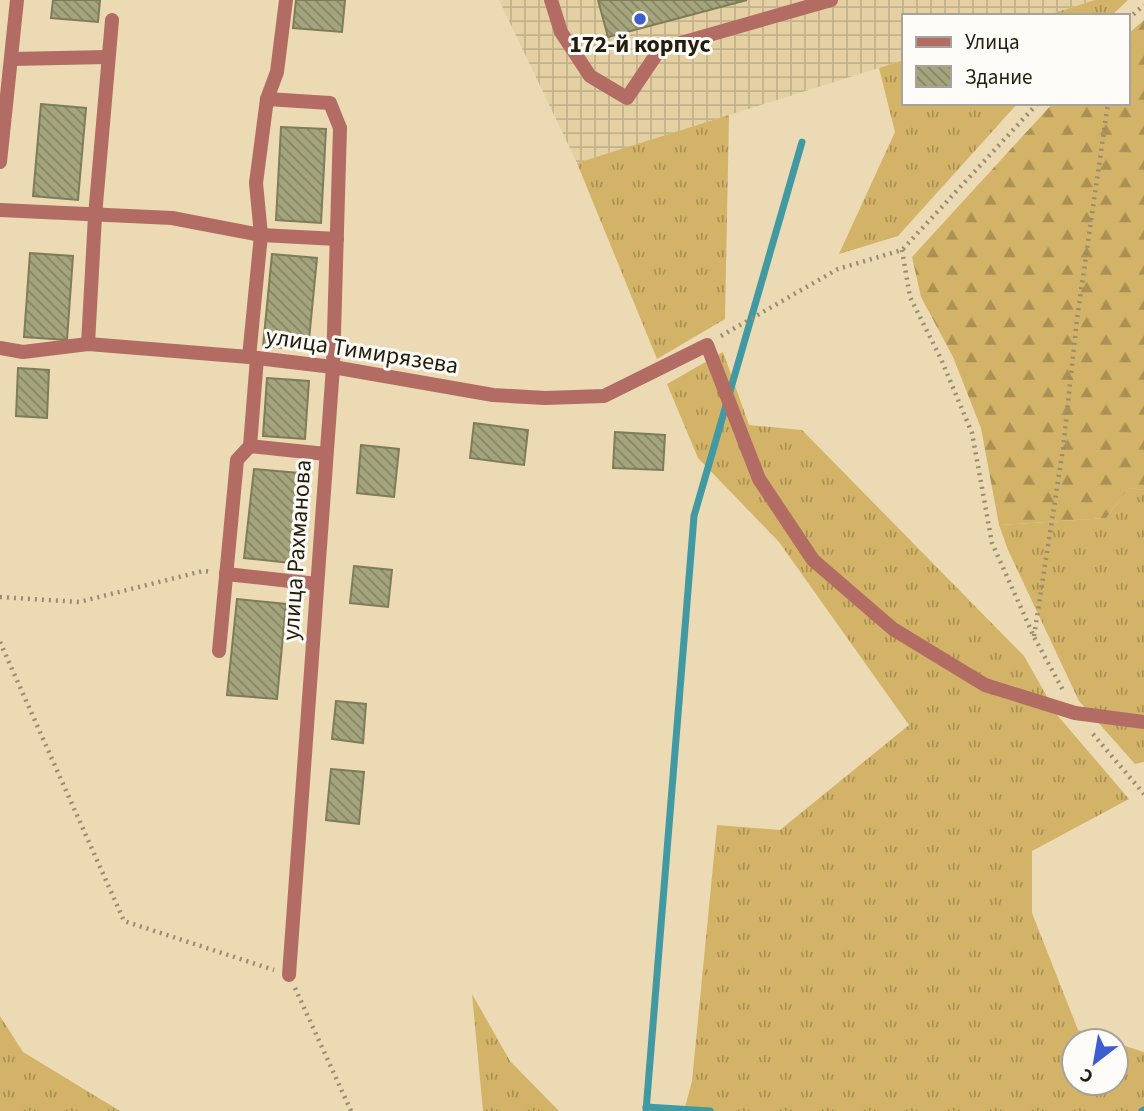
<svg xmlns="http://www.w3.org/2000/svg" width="1144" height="1111" font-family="'Source Sans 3',sans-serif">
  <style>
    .industrial { fill: url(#industrial-grid) }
    .grass { fill: url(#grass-tufts) }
    .forest { fill: url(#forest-firs) }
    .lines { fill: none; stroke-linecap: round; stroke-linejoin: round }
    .stream { stroke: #419aa2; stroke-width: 7 }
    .building { fill: url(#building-back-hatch); stroke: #7e7d58; stroke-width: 2 }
    .path { stroke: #988b6f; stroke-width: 4.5; stroke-dasharray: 2 5; stroke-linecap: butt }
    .service { stroke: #b26c64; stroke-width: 14 }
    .minor { stroke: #b26c64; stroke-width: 14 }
    .poi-dot { fill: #3c5ed0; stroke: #fefcf8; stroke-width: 2.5 }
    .labels { text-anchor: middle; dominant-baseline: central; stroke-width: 6; stroke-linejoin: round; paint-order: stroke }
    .poi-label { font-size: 24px; font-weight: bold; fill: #231d0e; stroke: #fefcf8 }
    .street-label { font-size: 24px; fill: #231d0e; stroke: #fefcf8 }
  </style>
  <defs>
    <pattern id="industrial-grid" width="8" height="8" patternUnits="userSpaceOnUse" patternTransform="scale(1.75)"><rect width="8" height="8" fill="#e4d0a3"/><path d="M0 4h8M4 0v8" fill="none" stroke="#c3b28b"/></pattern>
    <pattern id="grass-tufts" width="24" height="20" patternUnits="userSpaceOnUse" patternTransform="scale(1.75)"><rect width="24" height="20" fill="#d2b367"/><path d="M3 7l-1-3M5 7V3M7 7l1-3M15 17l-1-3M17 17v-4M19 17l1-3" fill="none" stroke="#aa9153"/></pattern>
    <pattern id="forest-firs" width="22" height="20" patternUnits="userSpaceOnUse" patternTransform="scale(1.75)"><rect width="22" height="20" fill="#d2b367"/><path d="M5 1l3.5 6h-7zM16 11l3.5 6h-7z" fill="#aa9153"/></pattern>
    <pattern id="building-back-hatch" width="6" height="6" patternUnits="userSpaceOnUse" patternTransform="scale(1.75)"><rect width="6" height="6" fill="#a4a47d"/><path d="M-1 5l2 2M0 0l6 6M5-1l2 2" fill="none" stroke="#858565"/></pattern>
  </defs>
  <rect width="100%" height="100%" fill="#ebdab4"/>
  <!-- industrial -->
  <polygon class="industrial" points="499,0 1095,0 1045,16 904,16 904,60 577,163"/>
  <!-- grass -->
  <g class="grass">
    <polygon points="1095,0 1128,0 1111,16 1045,16"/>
    <polygon points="904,60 904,103 1018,103 898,236 839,254 895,132 879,68"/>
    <polygon points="729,115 725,319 657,359 577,163"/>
    <polygon points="723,352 749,425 802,430 1024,656 1058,716 1129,799 1032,851 1032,913 1078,1030 1111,1041 1074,1041 1074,1083 1116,1083 1116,1043 1144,1052 1144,1111 684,1111 692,1081 717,825 780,830 909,725 779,542 698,458 667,384"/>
    <polygon points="1129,488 1144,490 1144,762 1135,764 1079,701 1008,550 999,525 1106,518"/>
    <polygon points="472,994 510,1061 559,1111 483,1111"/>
    <polygon points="0,1016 23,1052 120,1111 0,1111"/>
  </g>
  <!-- forest -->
  <polygon class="forest" points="1144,20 1144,490 1129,488 1106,518 999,525 981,428 953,357 921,297 912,257 1053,103 1128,103 1128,34"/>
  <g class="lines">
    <!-- stream -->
    <g class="stream">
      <polyline points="646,1107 710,1111"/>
      <polyline points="646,1111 694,516 802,142"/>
      <polyline points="1142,1111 1144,1110"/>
    </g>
  </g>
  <!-- building -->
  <g class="building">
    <polygon points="53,0 100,0 98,22 51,18"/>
    <polygon points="296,0 345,0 342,32 293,28"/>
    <polygon points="598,0 747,0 608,37"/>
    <polygon points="41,104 86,108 78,200 33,196"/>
    <polygon points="281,127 326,129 321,223 276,220"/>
    <polygon points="30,253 73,256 67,340 24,337"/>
    <polygon points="272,254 317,258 308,350 263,346"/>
    <polygon points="18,368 49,370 47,418 16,416"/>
    <polygon points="267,378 309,381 305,439 263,436"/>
    <polygon points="474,423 528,430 524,465 470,458"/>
    <polygon points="615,432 665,435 663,470 613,468"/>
    <polygon points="361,445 399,449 394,497 357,493"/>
    <polygon points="254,469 299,473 290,563 244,558"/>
    <polygon points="354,566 392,570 388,607 350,603"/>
    <polygon points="237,599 286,604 277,699 227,695"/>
    <polygon points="336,701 366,704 363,743 332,739"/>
    <polygon points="331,769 364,772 359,824 326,820"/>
  </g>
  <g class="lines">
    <!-- path -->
    <g class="path">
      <polyline points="1128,19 1144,5"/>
      <polyline points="902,250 910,297 941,359 972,433 992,543 1034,637 1064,692"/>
      <polyline points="721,336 838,269 902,250 1038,103"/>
      <polyline points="0,597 79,602 203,571 212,572"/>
      <polyline points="1034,636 1063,449 1077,319 1108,103"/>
      <polyline points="0,642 124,921 274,970"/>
      <polyline points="1093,734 1144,794"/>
      <polyline points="295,988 351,1111"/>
    </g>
    <!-- service -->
    <g class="service">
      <polyline points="551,0 561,32 590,76 627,98 660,49 831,0"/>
      <polyline points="11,59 108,57"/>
      <polyline points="267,99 330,103 340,128"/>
      <polyline points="0,210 172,218 261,235 337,239"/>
      <polyline points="88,344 95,216 112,20"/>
      <polyline points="249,357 261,235 256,183 267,99 277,72 286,0"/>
      <polyline points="250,446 326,454"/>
      <polyline points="226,574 317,584"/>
      <polyline points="219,651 237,460 250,446 257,358"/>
    </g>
    <!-- minor -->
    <g class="minor">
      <polyline points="0,162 17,0"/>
      <polyline points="0,348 23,352 88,344 249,357 333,367 493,395 545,398 604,396 707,345 759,479 813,560 893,629 985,685 1075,713 1144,722"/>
      <polyline points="289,975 333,367 340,128"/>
    </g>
  </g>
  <!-- markers -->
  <circle class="poi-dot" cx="640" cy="19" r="7"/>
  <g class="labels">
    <!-- poi labels -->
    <g class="poi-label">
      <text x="640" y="44">172-й корпус</text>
    </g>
    <!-- street labels -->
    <g class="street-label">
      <text transform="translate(362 351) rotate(9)">улица Тимирязева</text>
      <text transform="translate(297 550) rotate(-86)">улица Рахманова</text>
    </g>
  </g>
  <!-- legend -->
  <rect x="902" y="14" width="228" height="91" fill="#fefcf8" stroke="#a6a39a" stroke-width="2"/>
  <rect x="916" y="37" width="35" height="10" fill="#b26c64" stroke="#a6a39a" stroke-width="2"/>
  <text x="965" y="49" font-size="21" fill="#231d0e">Улица</text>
  <rect x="916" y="66" width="35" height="21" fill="url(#building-back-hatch)" stroke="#a6a39a" stroke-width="2"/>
  <text x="965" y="84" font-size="21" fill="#231d0e">Здание</text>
  <!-- north arrow -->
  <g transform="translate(1095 1062) rotate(211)"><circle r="33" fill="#fefcf8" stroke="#a6a39a" stroke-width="2"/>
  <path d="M0-5L12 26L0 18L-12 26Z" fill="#3c5ed0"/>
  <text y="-10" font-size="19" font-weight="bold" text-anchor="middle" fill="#231d0e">С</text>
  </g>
</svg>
